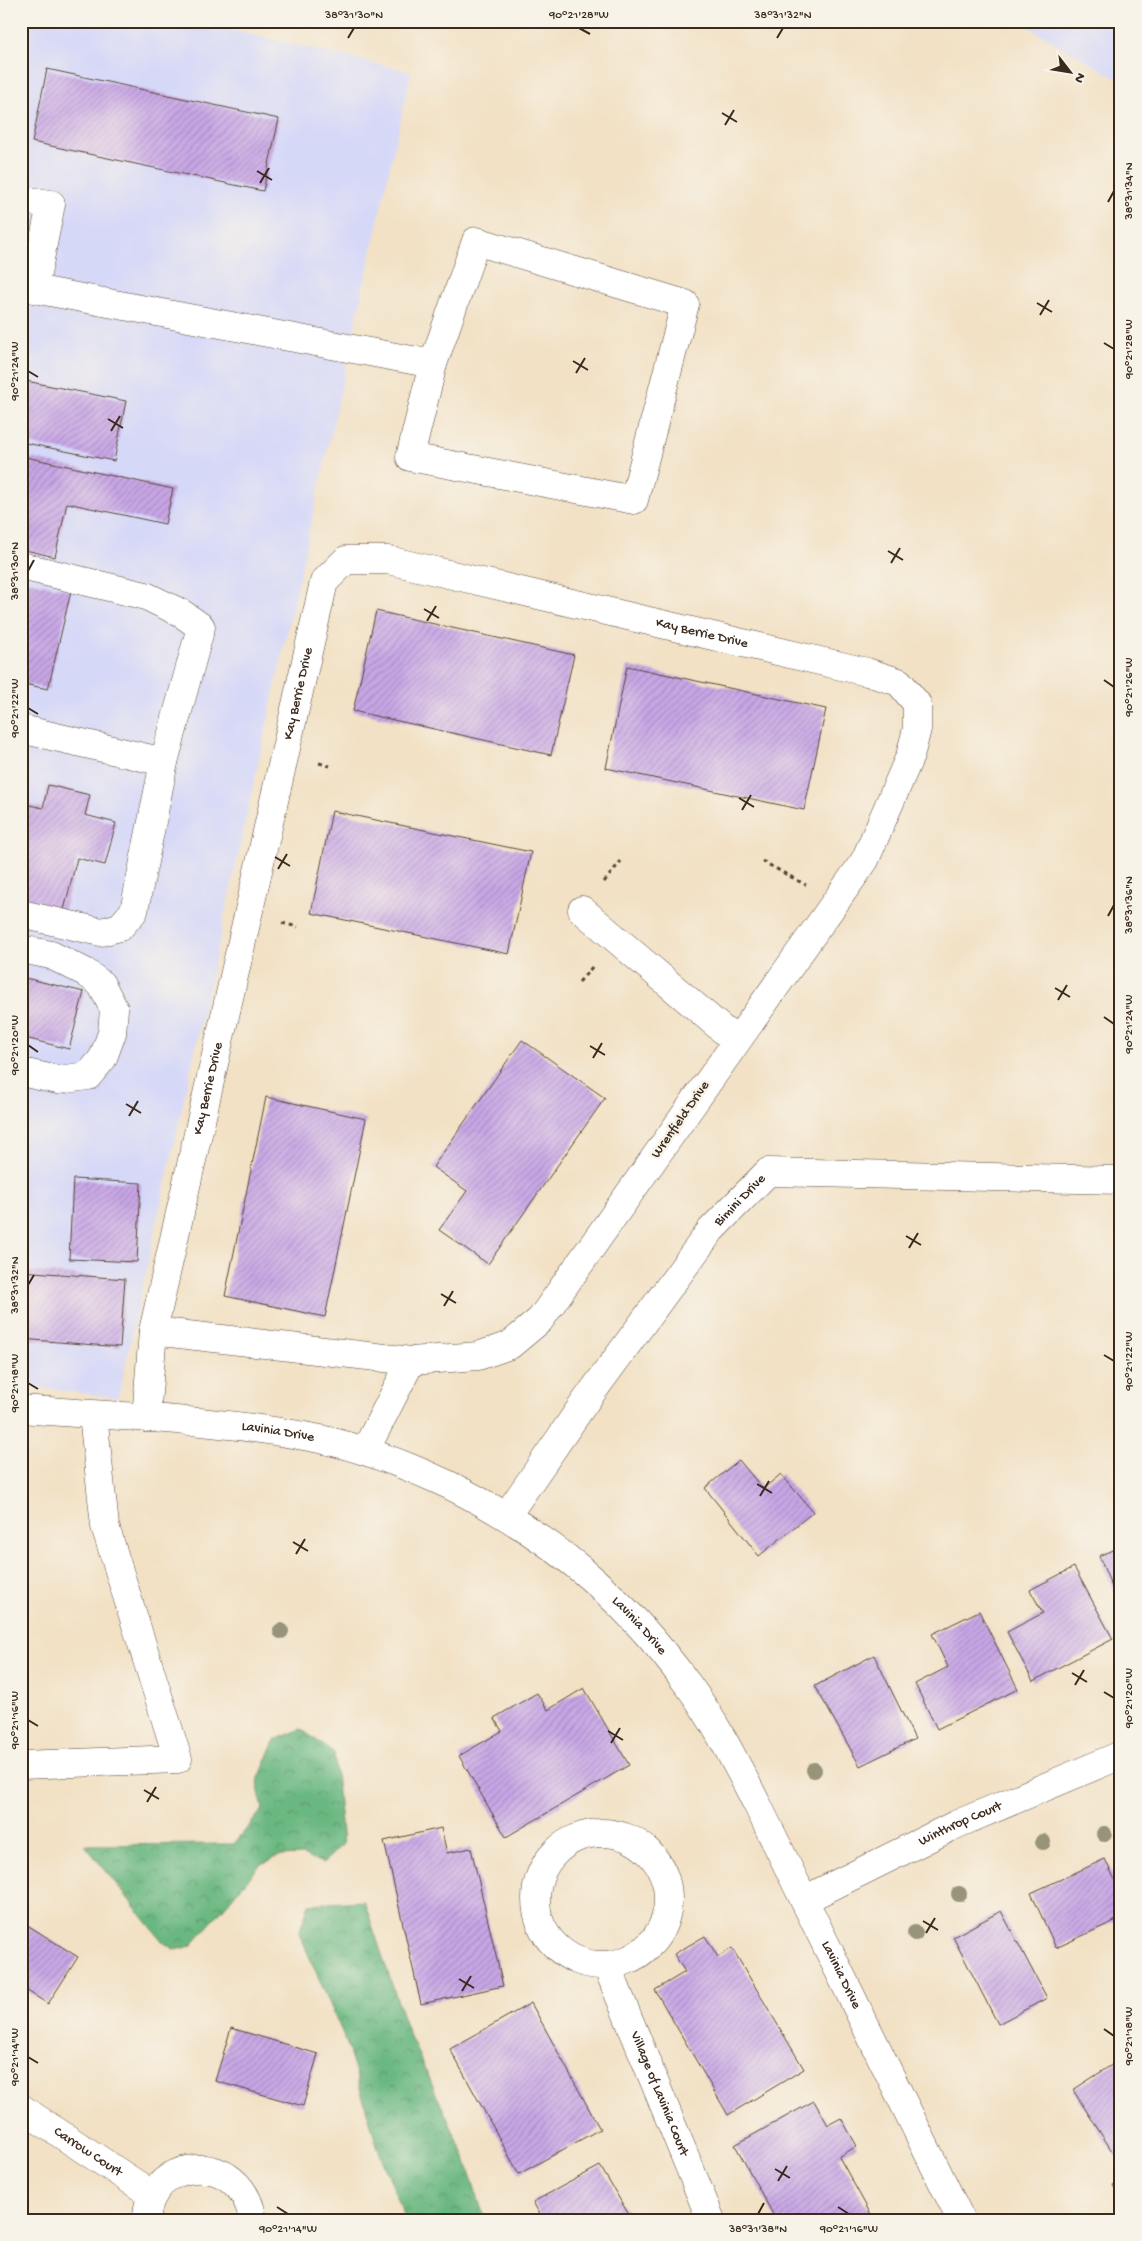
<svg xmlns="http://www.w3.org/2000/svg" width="1142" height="2241" font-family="'Gochi Hand',sans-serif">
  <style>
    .built { fill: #d6d8f8 }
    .forest { fill: url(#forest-crowns); stroke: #537150 }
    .building { fill: url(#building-hatch) }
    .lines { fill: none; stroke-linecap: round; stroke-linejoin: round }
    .minor-casing { stroke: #564537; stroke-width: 29 }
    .path { stroke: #564537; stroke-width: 3; stroke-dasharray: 4 4; stroke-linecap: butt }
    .minor { stroke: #fff; stroke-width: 28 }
    .tree { fill: #97947a }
    .ticks { fill: none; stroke: #3b2a1e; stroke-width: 2 }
    .labels { text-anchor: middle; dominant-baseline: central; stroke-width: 5; stroke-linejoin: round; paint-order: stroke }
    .street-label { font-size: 14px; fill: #3b2a1e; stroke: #f7f3e8 }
    .neatline { fill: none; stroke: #3b2a1e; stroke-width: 2 }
    .ticks-label { font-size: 12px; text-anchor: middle; fill: #3b2a1e }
  </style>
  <defs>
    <pattern id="forest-crowns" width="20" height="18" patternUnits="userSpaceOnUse" patternTransform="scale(1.25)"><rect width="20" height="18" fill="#6bb881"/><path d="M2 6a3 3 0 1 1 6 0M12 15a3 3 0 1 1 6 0" fill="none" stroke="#599669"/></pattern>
    <pattern id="building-hatch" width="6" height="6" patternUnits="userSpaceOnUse" patternTransform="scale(1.25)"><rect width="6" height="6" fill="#c9a7e7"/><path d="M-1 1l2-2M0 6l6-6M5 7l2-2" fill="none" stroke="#a488bb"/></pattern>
  </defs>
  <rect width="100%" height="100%" fill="#f7f3e8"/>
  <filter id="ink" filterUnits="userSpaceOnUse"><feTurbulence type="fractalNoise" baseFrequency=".02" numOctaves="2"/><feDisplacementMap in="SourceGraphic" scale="10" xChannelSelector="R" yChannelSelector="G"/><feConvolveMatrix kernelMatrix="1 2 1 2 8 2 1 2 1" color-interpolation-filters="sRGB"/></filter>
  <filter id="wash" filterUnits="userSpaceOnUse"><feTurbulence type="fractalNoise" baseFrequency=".0096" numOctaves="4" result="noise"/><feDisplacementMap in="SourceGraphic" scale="20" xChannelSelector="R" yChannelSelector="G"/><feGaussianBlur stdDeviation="1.12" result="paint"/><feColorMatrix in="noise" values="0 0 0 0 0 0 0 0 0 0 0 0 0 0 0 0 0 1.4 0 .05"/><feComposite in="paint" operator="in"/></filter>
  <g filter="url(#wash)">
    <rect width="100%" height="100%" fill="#f2e1c5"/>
    <!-- built -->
    <g class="built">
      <polygon points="21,21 195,21 411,72 118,1398 21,1385"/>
      <polygon points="1018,21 1121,21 1121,81"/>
    </g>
    <!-- forest -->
    <g class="forest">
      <polygon points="301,1729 334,1753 343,1844 323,1863 302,1855 279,1856 260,1865 191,1946 175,1950 163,1942 85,1845 234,1844 263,1809 257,1783 275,1740"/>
      <polygon points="364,1901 408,2032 464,2155 485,2220 406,2220 378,2148 346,2041 299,1933 309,1904"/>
    </g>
    <g id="blocks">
      <!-- building -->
      <g class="building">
        <polygon points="47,69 279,119 263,191 32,142"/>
        <polygon points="21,380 126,401 114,461 21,442"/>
        <polygon points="21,456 173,489 165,524 67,503 55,557 21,549"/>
        <polygon points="21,579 71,591 48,689 24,684 26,672 21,671"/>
        <polygon points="376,611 574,655 551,755 353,711"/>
        <polygon points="627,666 826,709 804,810 606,768"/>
        <polygon points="48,785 90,795 85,815 116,823 105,865 77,858 63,914 21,904 21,803 43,808"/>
        <polygon points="332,811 531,852 509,954 311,913"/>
        <polygon points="21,977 84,992 69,1049 21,1037"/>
        <polygon points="522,1040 605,1098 488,1264 439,1230 467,1191 433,1167"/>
        <polygon points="266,1097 366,1119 325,1317 225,1296"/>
        <polygon points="73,1179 141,1183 137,1262 69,1259"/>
        <polygon points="21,1271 125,1279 120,1347 21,1339"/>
        <polygon points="739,1460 763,1489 781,1474 813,1512 759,1556 705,1488"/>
        <polygon points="1121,1547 1121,1609 1099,1556"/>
        <polygon points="1074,1567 1113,1639 1033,1681 1007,1632 1043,1613 1030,1590"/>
        <polygon points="979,1611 1018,1689 937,1729 915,1684 948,1667 932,1634"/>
        <polygon points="874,1655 915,1739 860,1766 815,1686"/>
        <polygon points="584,1688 629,1765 506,1837 459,1756 502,1731 494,1718 537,1693 548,1710"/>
        <polygon points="441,1828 447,1853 471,1848 503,1986 421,2004 384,1841"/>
        <polygon points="1105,1859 1121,1893 1121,1918 1056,1948 1031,1893"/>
        <polygon points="1001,1911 1047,1998 998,2024 953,1937"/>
        <polygon points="21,1921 78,1957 48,2004 21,1987"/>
        <polygon points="705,1936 718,1957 732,1948 804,2069 728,2115 655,1990 685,1972 674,1954"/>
        <polygon points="531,2003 600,2129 519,2174 450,2049"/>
        <polygon points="231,2028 318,2054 303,2106 215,2081"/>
        <polygon points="1121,2059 1121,2165 1073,2090"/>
        <polygon points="814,2101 828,2125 841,2118 857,2146 839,2157 874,2220 776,2220 735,2145"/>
        <polygon points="600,2166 632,2220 543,2220 533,2202"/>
        <polygon points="1121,2180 1121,2198 1113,2185"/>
      </g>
    </g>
  </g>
  <g filter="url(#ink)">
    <use href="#blocks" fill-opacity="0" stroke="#564537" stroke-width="1"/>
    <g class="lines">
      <!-- minor casing -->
      <g class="minor-casing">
        <g id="minor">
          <polyline points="21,200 51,204 34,289 433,364"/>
          <polygon points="476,241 685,304 634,500 410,457 433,364"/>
          <polyline points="21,566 146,596 181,613 201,627 164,762 134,911 120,927 101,932 21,914"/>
          <polyline points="21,729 164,762"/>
          <polyline points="582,910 736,1041"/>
          <polyline points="21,949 51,955 85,972 101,984 114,1009 112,1033 103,1058 88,1076 58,1080 21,1072"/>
          <polyline points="153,1331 411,1361"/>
          <path id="s1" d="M21,1409c100,8 201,10 299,30 44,9 86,26 127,45 101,50 175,110 242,202 27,37 48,79 69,120l203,414"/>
          <path id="s2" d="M146,1418l7,-87 171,-749 22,-22h42l479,112 32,10 18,22v25l-7,27 -45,104 -325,460 -30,25 -32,11 -67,5 -46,90"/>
          <path id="s3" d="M507,1515l80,-116 124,-169 57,-58 353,8"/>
          <polyline points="21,1765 178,1759 105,1526 93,1415"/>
          <circle cx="602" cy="1899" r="66"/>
          <path id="s4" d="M804,1900l151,-75 166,-70"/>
          <path id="s5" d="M607,1966l104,254"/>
          <path id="s6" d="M21,2108l132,87"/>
          <path d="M147,2220c-1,-61 94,-75 106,0"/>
        </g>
      </g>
      <!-- path -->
      <g class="path">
        <polyline points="319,763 330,766"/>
        <polyline points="762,861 806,885"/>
        <polyline points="604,882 621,861"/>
        <polyline points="282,923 298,927"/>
        <polyline points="579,982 593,966"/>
      </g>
      <!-- minor -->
      <use href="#minor" class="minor"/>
    </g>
    <!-- trees -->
    <g class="tree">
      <circle cx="281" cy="1631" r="8"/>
      <circle cx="814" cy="1770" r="8"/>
      <circle cx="1104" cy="1834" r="8"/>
      <circle cx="1043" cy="1842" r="8"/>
      <circle cx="959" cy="1894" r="8"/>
      <circle cx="915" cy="1933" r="8"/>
    </g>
  </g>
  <!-- ticks -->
  <path class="ticks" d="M579,28l11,6M348,38l6,-10M777,38l6,-10M722,113l15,9M725,125l9,-15M257,171l15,9M260,183l9,-15M1108,202l6,-11M1037,303l15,9M1040,315l9,-15M1104,343l10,6M573,361l15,9M28,371l10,6M576,373l9,-15M108,419l15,9M111,431l9,-15M888,551l15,9M891,563l9,-15M28,571l6,-11M424,609l15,9M427,621l9,-15M1104,680l10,7M28,708l10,6M739,798l15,9M742,810l9,-15M275,857l15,9M278,869l9,-15M1108,916l6,-11M1055,988l15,9M1058,1000l9,-15M1104,1017l10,7M28,1045l10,7M590,1046l15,9M593,1058l9,-15M126,1104l15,9M129,1116l9,-15M906,1236l15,9M909,1248l9,-15M28,1285l6,-10M441,1294l15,9M444,1306l9,-15M1104,1355l10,6M28,1383l10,6M757,1484l15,9M760,1496l9,-15M293,1542l15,9M296,1554l9,-15M1072,1673l15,9M1075,1685l9,-15M1104,1692l10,6M28,1720l10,6M608,1731l15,9M611,1743l9,-15M144,1790l15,9M147,1802l9,-15M923,1921l15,9M926,1933l9,-15M459,1979l15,9M462,1991l9,-15M1104,2029l10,7M28,2057l10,6M775,2169l15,9M778,2181l9,-15M277,2207l11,7M838,2207l11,7M758,2214l6,-11"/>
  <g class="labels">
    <!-- street labels -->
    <g class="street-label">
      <text stroke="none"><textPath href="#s2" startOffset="1251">Kay Berrie Drive</textPath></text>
      <text stroke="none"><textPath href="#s2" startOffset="741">Kay Berrie Drive</textPath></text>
      <text stroke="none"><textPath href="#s2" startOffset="336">Kay Berrie Drive</textPath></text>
      <text transform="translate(681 1120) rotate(-55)">Wrenfield Drive</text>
      <text stroke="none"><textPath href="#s3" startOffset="392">Bimini Drive</textPath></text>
      <text stroke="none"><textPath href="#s1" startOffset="258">Lavinia Drive</textPath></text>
      <text stroke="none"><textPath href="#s1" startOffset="676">Lavinia Drive</textPath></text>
      <text stroke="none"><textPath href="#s4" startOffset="174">Winthrop Court</textPath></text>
      <text stroke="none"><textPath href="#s1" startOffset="1081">Lavinia Drive</textPath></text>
      <text stroke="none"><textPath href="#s5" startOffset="138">Village of Lavinia Court</textPath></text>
      <text stroke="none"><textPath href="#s6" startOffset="80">Carrow Court</textPath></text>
    </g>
  </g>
  <!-- margin -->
  <rect width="1142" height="2241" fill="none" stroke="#f7f3e8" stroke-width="55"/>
  <!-- north arrow -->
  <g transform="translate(1070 72) rotate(121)" stroke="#f7f3e8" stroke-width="4" paint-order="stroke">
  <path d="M0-4L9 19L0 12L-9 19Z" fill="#3b2a1e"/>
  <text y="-8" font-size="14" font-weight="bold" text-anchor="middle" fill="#3b2a1e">N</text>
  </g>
  <rect x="28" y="28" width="1086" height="2186" class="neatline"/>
  <g class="ticks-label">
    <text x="354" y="18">38°31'30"N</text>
    <text x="579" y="18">90°21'28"W</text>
    <text x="783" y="18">38°31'32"N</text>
    <text transform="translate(1128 191) rotate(-90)" y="4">38°31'34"N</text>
    <text transform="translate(1128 349) rotate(-90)" y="4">90°21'28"W</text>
    <text transform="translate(14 371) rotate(-90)" y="4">90°21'24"W</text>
    <text transform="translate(14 571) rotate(-90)" y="4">38°31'30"N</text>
    <text transform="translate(1128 687) rotate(-90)" y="4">90°21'26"W</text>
    <text transform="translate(14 708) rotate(-90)" y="4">90°21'22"W</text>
    <text transform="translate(1128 905) rotate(-90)" y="4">38°31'36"N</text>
    <text transform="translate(1128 1024) rotate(-90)" y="4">90°21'24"W</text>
    <text transform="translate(14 1045) rotate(-90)" y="4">90°21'20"W</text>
    <text transform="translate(14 1285) rotate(-90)" y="4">38°31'32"N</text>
    <text transform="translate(1128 1361) rotate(-90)" y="4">90°21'22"W</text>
    <text transform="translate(14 1383) rotate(-90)" y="4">90°21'18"W</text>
    <text transform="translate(1128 1698) rotate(-90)" y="4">90°21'20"W</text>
    <text transform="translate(14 1720) rotate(-90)" y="4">90°21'16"W</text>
    <text transform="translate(1128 2036) rotate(-90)" y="4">90°21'18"W</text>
    <text transform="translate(14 2057) rotate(-90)" y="4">90°21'14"W</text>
    <text x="288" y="2232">90°21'14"W</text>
    <text x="758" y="2232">38°31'38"N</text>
    <text x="849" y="2232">90°21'16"W</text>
  </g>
</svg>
